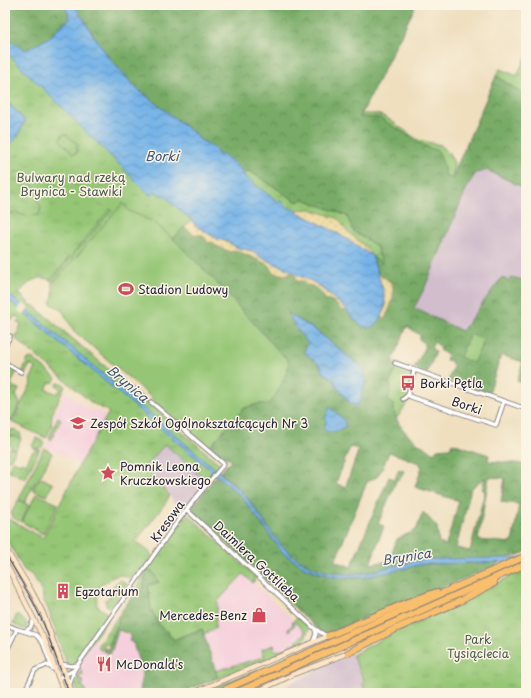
<svg xmlns="http://www.w3.org/2000/svg" width="531" height="698" font-family="'Playpen Sans',sans-serif">
  <style>
    .built { fill: #f5cfdc }
    .industrial { fill: #d1bdcc }
    .grass { fill: url(#grass-tufts); stroke: #5c7458 }
    .forest { fill: url(#forest-crowns); stroke: #4d6650; fill-rule: evenodd }
    .wetland { fill: url(#wetland-marsh); stroke: #5c7458 }
    .sand { fill: url(#sand-dots); stroke: #887e6c }
    .garden { fill: #95c675; stroke: #5c7458 }
    .water { fill: url(#water-waves); stroke: #4c6a92 }
    .pier { fill: #efdfbf }
    .lines { fill: none; stroke-linecap: round; stroke-linejoin: round }
    .stream { stroke: #75b3e8; stroke-width: 1 }
    .street-casing { stroke: #88807d; stroke-width: 5.5 }
    .secondary-casing { stroke: #88807d; stroke-width: 6 }
    .highway-casing { stroke: #88807d; stroke-width: 8 }
    .street { stroke: #fff; stroke-width: 3.5 }
    .secondary { stroke: #fde5c5; stroke-width: 4.5 }
    .highway { stroke: #f9bf6d; stroke-width: 6 }
    .tram { stroke: #22223b; stroke-width: 1 }
    .labels { text-anchor: middle; dominant-baseline: central; stroke-width: 3; stroke-linejoin: round; paint-order: stroke }
    .park-label { font-size: 12px; fill: #4a5b4f; stroke: #fcf5e5 }
    .poi-label { font-size: 12px; fill: #22223b; stroke: #fcf5e5; text-anchor: start }
    .street-label { font-size: 12px; fill: #22223b; stroke: #fcf5e5 }
    .water-label { font-size: 13px; font-style: italic; fill: #3f5578; stroke: #fcf5e5 }
  </style>
  <defs>
    <pattern id="grass-tufts" width="24" height="20" patternUnits="userSpaceOnUse"><rect width="24" height="20" fill="#95c675"/><path d="M3 7l-1-3M5 7V3M7 7l1-3M15 17l-1-3M17 17v-4M19 17l1-3" fill="none" stroke="#80aa66"/></pattern>
    <pattern id="forest-crowns" width="20" height="18" patternUnits="userSpaceOnUse"><rect width="20" height="18" fill="#78ab66"/><path d="M2 6a3 3 0 1 1 6 0M12 15a3 3 0 1 1 6 0" fill="none" stroke="#628b55"/></pattern>
    <pattern id="wetland-marsh" width="20" height="14" patternUnits="userSpaceOnUse"><rect width="20" height="14" fill="#95c675"/><path d="M1 5h8M5 5V1M11 12h8M15 12V8" fill="none" stroke="#80aa66"/></pattern>
    <pattern id="sand-dots" width="8" height="8" patternUnits="userSpaceOnUse"><rect width="8" height="8" fill="#eeda9e"/><path d="M2 2h.1M6 6h.1" fill="none" stroke="#ccbb89" stroke-width="1.8" stroke-linecap="round"/></pattern>
    <pattern id="water-waves" width="16" height="10" patternUnits="userSpaceOnUse"><rect width="16" height="10" fill="#75b3e8"/><path d="M0 5q4-4 8 0t8 0" fill="none" stroke="#6091bd"/></pattern>
  </defs>
  <rect width="100%" height="100%" fill="#fcf5e5"/>
  <filter id="ink" filterUnits="userSpaceOnUse"><feTurbulence type="fractalNoise" baseFrequency=".025" numOctaves="2"/><feDisplacementMap in="SourceGraphic" scale="8" xChannelSelector="R" yChannelSelector="G"/><feConvolveMatrix kernelMatrix="1 2 1 2 8 2 1 2 1" color-interpolation-filters="sRGB"/></filter>
  <filter id="wash" filterUnits="userSpaceOnUse"><feTurbulence type="fractalNoise" baseFrequency=".012" numOctaves="4" result="noise"/><feDisplacementMap in="SourceGraphic" scale="16" xChannelSelector="R" yChannelSelector="G"/><feGaussianBlur stdDeviation="0.9" result="paint"/><feColorMatrix in="noise" values="0 0 0 0 0 0 0 0 0 0 0 0 0 0 0 0 0 1.4 0 .05"/><feComposite in="paint" operator="in"/></filter>
  <g filter="url(#wash)">
    <rect width="100%" height="100%" fill="#efdfbf"/>
    <!-- built -->
    <g class="built">
      <polygon points="66,391 87,409 96,410 106,417 80,464 45,446 54,428 54,416"/>
      <polygon points="243,573 307,633 295,646 215,671 204,634 215,629 218,601"/>
      <polygon points="118,630 130,634 132,637 131,639 129,639 133,643 142,672 140,693 78,693 67,665 78,661 93,640 98,645 98,648 101,651 106,653 111,653"/>
    </g>
    <!-- industrial -->
    <g class="industrial">
      <polygon points="487,170 526,189 526,281 512,278 508,281 502,277 462,331 414,309 424,289 468,185 477,173"/>
      <polygon points="165,444 206,481 183,509 175,504 169,495 145,468"/>
      <polygon points="351,653 368,693 273,693 327,664"/>
    </g>
    <!-- grass -->
    <g class="grass">
      <path d="M5,5h321l-9,109h61l9,4 31,22 23,5 8,8 5,10 -2,22 -60,174 21,15 1,6 -5,20 -12,18 -12,11 -210,-193 -2,3 -18,-16 -98,60c-19,-10 -25,-4 -38,10l13,13 1,-1 188,160 -15,16 -41,-37 -20,23 24,28 -3,7 -30,40 14,10 2,4c-4,6 -10,17 -16,20 -11,6 -15,-9 -30,7l-3,-1c-5,8 -7,14 -6,24l10,7 1,6 -30,42 -6,4h-5l-19,-56 -5,-10v-5l-11,-19 -8,-5 -19,-34v-15l1,-1h5l32,18 37,-74 29,-52 -17,-9 -77,-65 6,-14 -4,-1 3,-5 -5,-2 -10,13v-179l12,-13 8,-16 -20,-22z"/>
      <polygon points="526,56 526,96 496,76 500,69 517,76"/>
      <polygon points="32,358 56,378 53,383 50,382 46,389 57,394 61,388 56,385 58,383 63,383 65,386 52,414 51,427 46,438 12,422 32,382 30,380 36,368 30,365 24,376 21,375 28,359"/>
      <polygon points="5,365 17,371 11,384 13,385 5,400 5,390 7,389 5,390"/>
      <path d="M14,387l5,2 -3,6 4,8 -9,18 -6,-3c0,-15 1,-18 9,-31z"/>
      <polygon points="58,417 61,419 51,440 49,437"/>
      <path d="M11,430c5,-2 11,2 10,9l-14,-5z"/>
      <polygon points="7,435 21,439 16,450 11,448 10,444 7,445 5,444"/>
      <polygon points="36,438 44,442 42,447 35,449 32,446"/>
      <polygon points="44,448 52,453 39,479 35,482 25,502 19,499"/>
      <polygon points="5,449 12,449 15,451 11,459 9,460 5,459"/>
      <polygon points="40,449 25,479 8,470 13,461 20,464 21,462 26,464 32,452"/>
      <polygon points="42,478 53,484 46,496 33,490 36,483"/>
      <polygon points="36,494 58,504 43,534 22,522"/>
      <polygon points="18,500 29,505 21,522 12,517 11,514"/>
      <polygon points="188,515 190,516 247,569 255,576 255,579 253,583 243,574 218,601 215,629 204,634 202,629 173,640 162,629 151,610 148,585 159,582 146,571 144,586 140,593 133,595 141,579 185,517"/>
      <polygon points="526,568 526,693 367,693 362,684 364,680 352,655 393,633 457,604"/>
      <polygon points="121,580 127,584 111,608 106,605 105,599 107,600 111,595 109,593 115,584"/>
      <polygon points="448,593 449,596 229,693 223,693"/>
      <polygon points="17,614 27,623 27,628 24,629 13,624"/>
      <polygon points="119,615 118,624 115,627 109,644 105,643 101,651 98,648 98,645"/>
      <polygon points="297,618 299,618 309,628 304,643 262,661 218,678 215,671 264,657 262,649 274,645 275,646 273,647 277,651 288,648 291,644 294,645 305,632 296,623 289,631 288,629 293,624 292,622"/>
      <polygon points="260,669 207,693 198,693"/>
      <polygon points="81,670 82,671 83,676 80,675 79,679 82,680 83,684 81,685 83,686 86,693 78,693 75,684"/>
    </g>
    <!-- forest -->
    <g class="forest">
      <polygon points="5,5 65,5 70,19 60,26 50,37 26,50 12,42 5,44"/>
      <path d="M75,5h341l-56,112 20,1 43,27 15,6 5,12 3,14 7,2 1,-6 42,-97 30,20v93l-39,-19 -11,3 -8,12 -44,104 -10,19 48,23 40,-54 6,4 4,-4 14,4v104l-9,-4 6,-19 -22,-7 -12,38 -41,-13 6,-14 -3,-2 1,-3 -6,-1 2,-6 -8,-3 1,-4 -7,-5 -3,6 5,4 -9,21 -13,-5 10,-18v-6l-5,-5 2,-3 -14,-10 -16,38 6,3 -8,18 2,1 -3,15 6,4c-1,23 23,38 40,48l3,-4 13,-1 2,-5 37,12 -1,6 38,3v88c-27,12 -68,6 -99,8 -26,2 -51,13 -77,14 -28,2 -57,-13 -74,-35 -10,-14 -19,-29 -29,-42 -8,-10 -18,-17 -27,-25l11,-11 -2,-3c-10,0 -13,-5 -20,-11l35,-39 13,-4 13,-1 19,-41 -76,-83 -40,-40 11,-12 11,8h7l7,8 4,-1 4,4 13,6 6,-2 33,15 5,8 9,1 8,-2 13,9 4,4 7,2 8,7 2,5 8,2 10,10 4,-1 10,12 11,5 12,-7 2,-4 3,3 5,-38 -12,-7 -6,-18 10,8 -6,-18 -23,-15 -6,-15 -43,-17 -7,3 -47,-31 -7,1 -21,-17 -2,1 -6,-8 -15,-9 -4,-5 -60,-47 -25,-28 -20,-29 -9,-14 -2,-1zM304,322l14,10 45,36 2,17 -3,5 -1,9 -10,5 -14,-17 -2,-6 -13,-10 -1,-5 -17,-14 5,-9zM350,447l9,2 -14,39 -9,-5zM389,452l30,11 3,4 -7,20 44,14 -13,44 -7,-2 -2,-16 -14,-15 -7,18 -19,9 -8,22 -19,3 14,-38 -6,-2 19,-45h3l4,-8 -5,-2 -4,10 -6,-2 -38,90 -16,-6 32,-79 10,-5 5,-8zM489,477l16,1 -4,24 18,2 -7,39 -34,-3zM485,478l-3,12 3,1 -15,60 -14,-3 15,-60z"/>
      <polygon points="217,475 242,497 283,553 304,567 321,574 338,578 356,578 424,564 501,562 495,566 328,633 322,632 315,627 236,552 193,513 193,506"/>
      <polygon points="150,570 153,572 159,582 148,585 151,610 162,629 165,631 168,631 170,637 172,637 173,640 202,629 218,678 179,693 140,693 142,672 133,643 129,641 129,639 131,639 131,637 129,636 130,634 118,630 111,653 110,654 103,651 104,648 108,649 115,627 118,624 119,615 133,595 140,593 144,586 146,571"/>
    </g>
    <!-- wetland -->
    <polygon class="wetland" points="16,171 24,173 39,194 37,201 41,207 39,215 24,216 17,212 5,215 5,180 14,174"/>
    <!-- sand -->
    <g class="sand">
      <path d="M310,209l29,10c7,16 25,23 33,37l-33,-22 -45,-24z"/>
      <path d="M192,220l3,5 22,14 9,2 13,7 14,3 9,7 31,13 1,2 19,8 34,29 -4,1 -10,-10 -8,-2c-4,-8 -11,-15 -21,-14v-4h-8v-5l-5,-4 -6,3 -11,-2 -5,-8 -33,-15 -6,2 -13,-6 -4,-4 -4,1 -7,-8h-7l-11,-8z"/>
      <path d="M378,274c3,2 8,4 11,7 10,9 0,28 -4,38l-3,-3 4,-11z"/>
    </g>
    <!-- garden -->
    <g class="garden">
      <polygon points="65,134 77,143 77,153 73,154 60,140 62,135"/>
      <path d="M123,203l6,8 25,11 19,17 40,40 76,83c-2,14 -11,30 -19,41l-13,1 -13,4 -35,39 -4,-2 -50,-42 -4,-6 -77,-66 -12,-21 -12,-7c4,-7 4,-12 2,-20l5,-4z"/>
      <polygon points="110,209 112,210 51,282 50,280"/>
      <polygon points="470,334 484,340 473,363 460,357"/>
    </g>
    <!-- water -->
    <g class="water">
      <path d="M65,5h10l4,10h2l9,15 20,29 25,28 60,47 4,5 15,9 6,8 2,-2c8,6 20,14 23,23l32,24h4l5,5 53,28 33,22 10,31c2,3 2,5 2,9 2,14 0,19 -9,30 -14,7 -24,-12 -32,-20 -10,-8 -20,-19 -32,-25 -6,-4 -14,-5 -19,-10l-30,-13 -9,-7 -15,-3 -12,-7 -9,-2 -17,-11h-2l-6,-8 -16,-13 -8,-9 -13,-6 -5,3 -145,-144v-7l7,-2 14,8 24,-13 10,-11 10,-7z"/>
      <polygon points="5,99 25,121 17,137 5,150"/>
      <path d="M5,291l234,198c19,19 30,47 51,64 20,17 47,24 74,20 19,-3 37,-11 56,-13 29,-2 58,-1 86,-2l1,-1 1,1h18v4l-102,2 -58,13 -13,1 -21,-1 -28,-10 -21,-14 -41,-56 -8,-7 -229,-193z"/>
      <polygon points="288,313 318,332 363,368 365,385 362,390 361,399 357,406 351,404 337,387 335,381 322,371 321,366 304,352 308,343 296,328"/>
      <path d="M329,406l15,14 2,7 -5,1c-3,4 -9,4 -14,4l-5,-5 4,-3v-10l3,-3z"/>
    </g>
    <!-- pier -->
    <polygon class="pier" points="23,303 29,308 23,315 18,310"/>
    <g class="lines">
      <!-- stream -->
      <polyline class="stream" points="77,10 79,15"/>
    </g>
  </g>
  <g filter="url(#ink)">
    <g class="lines">
      <!-- street casing -->
      <g class="street-casing">
        <g id="street">
          <polyline points="5,346 10,336"/>
          <polyline points="5,363 21,372"/>
          <polyline points="395,363 526,409"/>
          <polyline points="408,395 411,397 496,425 504,401"/>
          <polyline points="403,399 408,395 414,371"/>
          <polyline points="187,510 314,628 323,634 328,636"/>
          <polyline points="5,624 17,629 36,635 43,643 52,668 55,670"/>
          <polyline points="25,631 30,628 34,619"/>
          <polyline points="313,642 316,634 315,629"/>
          <polyline points="5,654 17,629"/>
          <polyline points="61,664 71,666 78,665"/>
          <polyline points="59,678 74,670 172,529 194,500 224,464 151,402"/>
          <polyline points="69,687 74,670"/>
          <polyline points="24,693 35,670 47,665 52,668"/>
        </g>
      </g>
      <!-- secondary casing -->
      <g class="secondary-casing">
        <g id="secondary">
          <polyline points="5,548 32,592 43,613 72,693"/>
          <polyline points="5,562 45,641 64,693"/>
          <polyline points="193,693 328,636"/>
          <polyline points="254,693 294,674 348,653"/>
        </g>
      </g>
      <!-- highway casing -->
      <g class="highway-casing">
        <g id="highway">
          <polyline points="328,636 406,603 437,592"/>
          <polyline points="348,653 393,630 458,602 494,583"/>
          <polyline points="217,693 526,556"/>
          <polyline points="235,693 526,564"/>
        </g>
      </g>
      <!-- street -->
      <use href="#street" class="street"/>
      <!-- secondary -->
      <use href="#secondary" class="secondary"/>
      <!-- highway -->
      <use href="#highway" class="highway"/>
      <!-- tram -->
      <polyline class="tram" points="5,553 33,602 44,625 69,693"/>
    </g>
  </g>
  <!-- icons -->
  <defs>
    <g id="stadium-bare" transform="scale(1.2)"><path d="M0-5a6.5 5 0 1 0 0 10a6.5 5 0 1 0 0-10ZM-3.5-1.8h7v3.6h-7Z" fill="#d1495b" stroke="#fcf5e5" stroke-width="2.5" paint-order="stroke"/></g>
    <g id="bus-bare" transform="scale(1.2)"><path d="M-5-6H5V4H4V6H2V4H-2V6H-4V4H-5ZM-3.5-4V0h7V-4ZM-3.5 1.2v1.5H-2V1.2ZM2 1.2v1.5H3.5V1.2Z" fill="#d1495b" stroke="#fcf5e5" stroke-width="2.5" paint-order="stroke"/></g>
    <g id="school-bare" transform="scale(1.2)"><path d="M0-5L7-2L0 1L-7-2ZM-4 1L0 2.5L4 1V4Q0 6-4 4Z" fill="#d1495b" stroke="#fcf5e5" stroke-width="2.5" paint-order="stroke"/></g>
    <g id="sight-bare" transform="scale(1.2)"><path d="M0-6L1.8-2.2L6-1.7L2.9 1.2L3.7 5.4L0 3.3L-3.7 5.4L-2.9 1.2L-6-1.7L-1.8-2.2Z" fill="#d1495b" stroke="#fcf5e5" stroke-width="2.5" paint-order="stroke"/></g>
    <g id="building-bare" transform="scale(1.2)"><path d="M-4-6H4V6H1V3H-1V6H-4ZM-2.5-4.3h1.7v1.8h-1.7ZM.8-4.3h1.7v1.8H.8ZM-2.5-1h1.7V.8h-1.7ZM.8-1h1.7V.8H.8Z" fill="#d1495b" stroke="#fcf5e5" stroke-width="2.5" paint-order="stroke"/></g>
    <g id="shop-bare" transform="scale(1.2)"><path d="M-5-2.5h2.3a2.7 3.5 0 0 1 5.4 0H5L5.5 6h-11ZM-1.5-2.5h3a1.5 2.3 0 0 0-3 0Z" fill="#d1495b" stroke="#fcf5e5" stroke-width="2.5" paint-order="stroke"/></g>
    <g id="restaurant-bare" transform="scale(1.2)"><path d="M-5-6h1v4h1v-4h1v4h1v-4h1v5L-1.5 .5V6h-2V.5L-5-1ZM5-6V6H3V1.5H1.5Q1.5-4 5-6Z" fill="#d1495b" stroke="#fcf5e5" stroke-width="2.5" paint-order="stroke"/></g>
  </defs>
  <g fill-rule="evenodd">
    <use href="#stadium-bare" x="126" y="289"/>
    <use href="#bus-bare" x="408" y="383"/>
    <use href="#school-bare" x="78" y="423"/>
    <use href="#sight-bare" x="108" y="473"/>
    <use href="#building-bare" x="63" y="591"/>
    <use href="#shop-bare" x="259" y="615"/>
    <use href="#restaurant-bare" x="104" y="664"/>
  </g>
  <g class="labels">
    <!-- park labels -->
    <g class="park-label">
      <text x="71" y="177">Bulwary nad rzeką<tspan x="71" dy="14">Brynica - Stawiki</tspan></text>
      <text x="478" y="639">Park<tspan x="478" dy="14">Tysiąclecia</tspan></text>
    </g>
    <!-- poi labels -->
    <g class="poi-label">
      <text x="138" y="289">Stadion Ludowy</text>
      <text x="420" y="383">Borki Pętla</text>
      <text x="90" y="423">Zespół Szkół Ogólnokształcących Nr 3</text>
      <text x="120" y="466">Pomnik Leona<tspan x="120" dy="14">Kruczkowskiego</tspan></text>
      <text x="75" y="591">Egzotarium</text>
      <text x="247" y="615" text-anchor="end">Mercedes-Benz</text>
      <text x="116" y="664">McDonald's</text>
    </g>
    <!-- street labels -->
    <g class="street-label">
      <text transform="translate(467 405) rotate(18)">Borki</text>
      <text transform="translate(167 521) rotate(-54)">Kresowa</text>
      <text transform="translate(257 561) rotate(43)">Daimlera Gottlieba</text>
    </g>
    <!-- water labels -->
    <g class="water-label">
      <text x="162" y="155">Borki</text>
      <text transform="translate(128 383) rotate(40)">Brynica</text>
      <text transform="translate(406 556) rotate(-9)">Brynica</text>
    </g>
  </g>
  <!-- margin -->
  <rect width="531" height="698" fill="none" stroke="#fcf5e5" stroke-width="20"/>
</svg>
